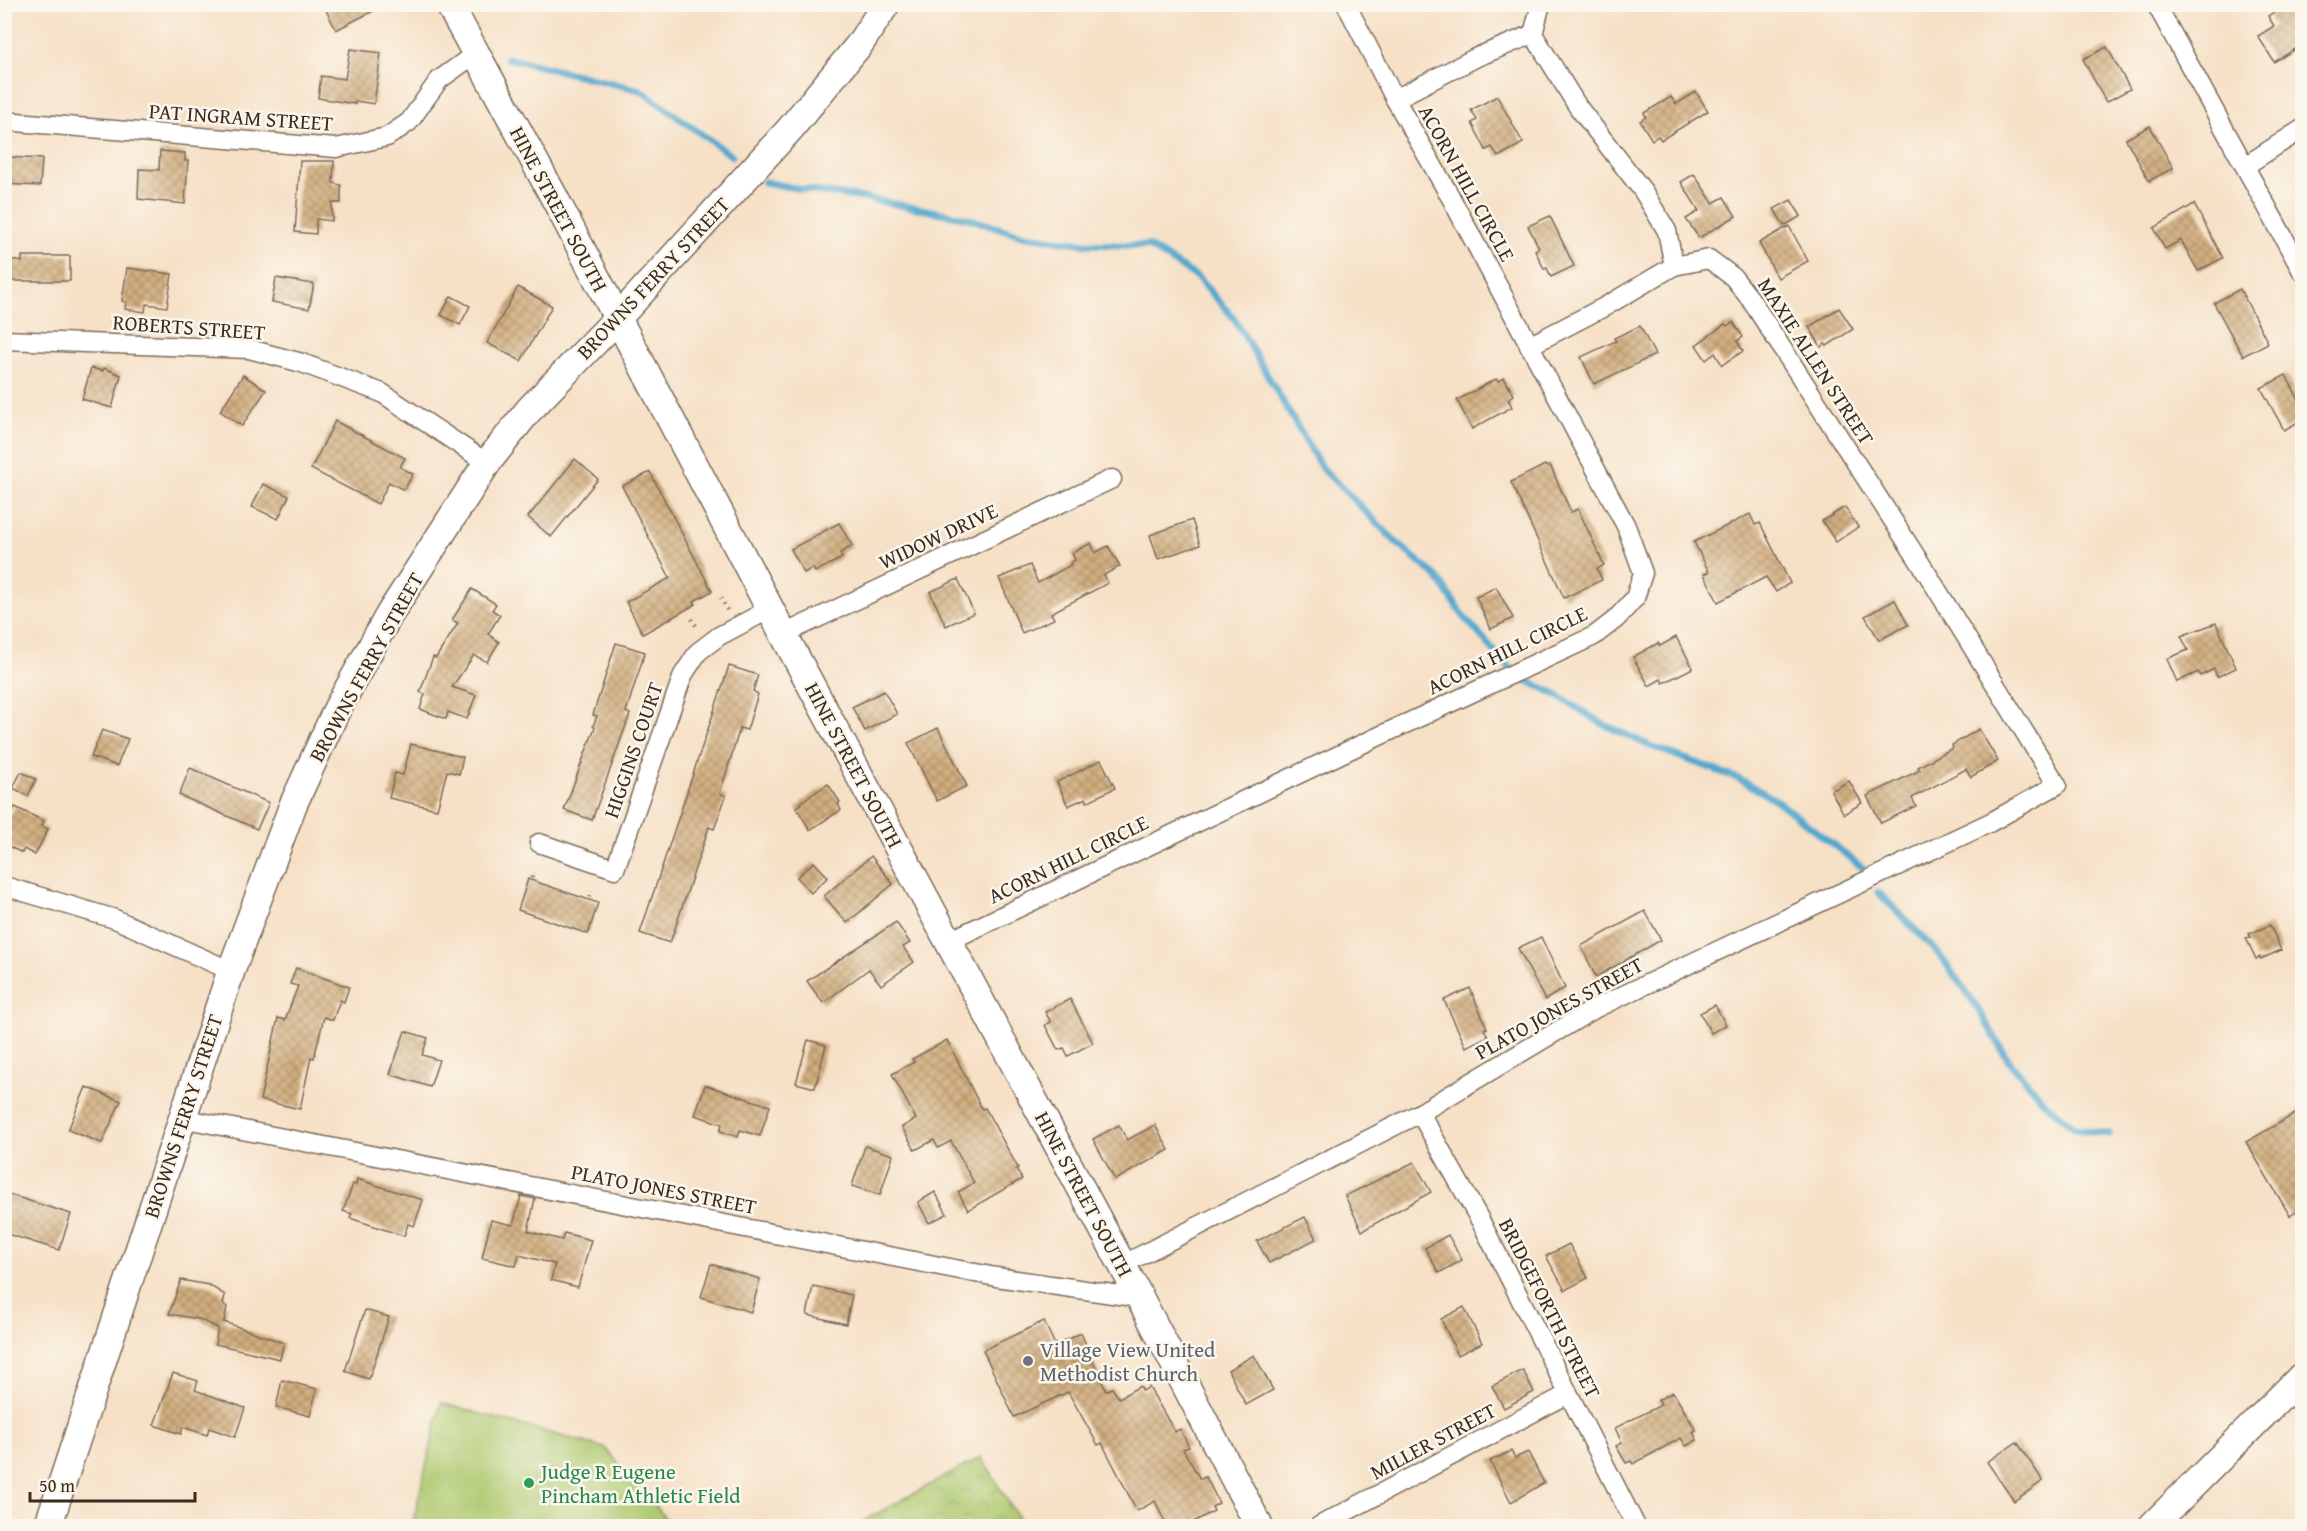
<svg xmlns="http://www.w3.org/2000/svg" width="2307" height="1531" font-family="'Gentium Book Plus',serif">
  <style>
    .grass { fill: #aec970; stroke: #747a47; stroke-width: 1.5 }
    .park { fill: url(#park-crowns); stroke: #747a47; stroke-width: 1.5 }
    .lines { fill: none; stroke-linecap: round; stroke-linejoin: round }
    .stream { stroke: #53a7ce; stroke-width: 7 }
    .building { fill: url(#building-cross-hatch) }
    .street-casing { stroke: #7c6a59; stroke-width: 21 }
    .secondary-casing { stroke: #7c6a59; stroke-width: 30 }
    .path { stroke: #7c6a59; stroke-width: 4; stroke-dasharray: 1.5 4.5; stroke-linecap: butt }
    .street { stroke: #fff; stroke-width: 18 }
    .secondary { stroke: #fff; stroke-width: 27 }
    .worship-dot { fill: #6b7280; stroke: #fbf7ec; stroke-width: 2 }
    .leisure-dot { fill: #2e9e5b; stroke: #fbf7ec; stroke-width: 2 }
    .labels { text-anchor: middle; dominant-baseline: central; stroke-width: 5; stroke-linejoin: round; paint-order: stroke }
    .street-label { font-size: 21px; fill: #3b2a1e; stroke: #fbf7ec }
    .worship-label { font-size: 21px; fill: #5b616d; stroke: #fbf7ec; text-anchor: start }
    .leisure-label { font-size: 21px; fill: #27864d; stroke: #fbf7ec; text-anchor: start }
  </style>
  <defs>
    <pattern id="park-crowns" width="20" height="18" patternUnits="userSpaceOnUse" patternTransform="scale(1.5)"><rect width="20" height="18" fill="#aec970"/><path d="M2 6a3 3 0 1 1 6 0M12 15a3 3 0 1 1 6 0" fill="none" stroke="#8fa35b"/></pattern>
    <pattern id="building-cross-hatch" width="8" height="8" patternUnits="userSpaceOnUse" patternTransform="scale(1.5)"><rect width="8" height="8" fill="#d2ae7f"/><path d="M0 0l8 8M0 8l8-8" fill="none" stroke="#ac8e67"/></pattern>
  </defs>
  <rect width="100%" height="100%" fill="#fbf7ec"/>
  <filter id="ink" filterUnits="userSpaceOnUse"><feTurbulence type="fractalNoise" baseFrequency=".0167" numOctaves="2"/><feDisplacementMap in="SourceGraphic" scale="12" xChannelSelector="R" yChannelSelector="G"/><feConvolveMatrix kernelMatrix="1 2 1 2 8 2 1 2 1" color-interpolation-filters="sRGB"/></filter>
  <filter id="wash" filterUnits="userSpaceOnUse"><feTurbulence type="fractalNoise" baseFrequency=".008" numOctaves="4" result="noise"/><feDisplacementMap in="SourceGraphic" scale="24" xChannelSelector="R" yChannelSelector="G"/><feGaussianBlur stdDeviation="1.35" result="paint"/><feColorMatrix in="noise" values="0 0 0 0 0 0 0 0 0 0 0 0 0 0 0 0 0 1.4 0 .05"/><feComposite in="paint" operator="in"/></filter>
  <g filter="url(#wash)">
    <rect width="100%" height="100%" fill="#f6e0c6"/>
    <!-- grass -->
    <polygon class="grass" points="441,1403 605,1448 665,1517 660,1526 412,1526"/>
    <!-- park -->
    <polygon class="park" points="981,1457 1023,1526 854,1526"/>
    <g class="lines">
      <!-- stream -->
      <g class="stream">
        <polyline points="507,58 640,90 732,156"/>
        <polyline points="765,182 800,189 864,198 967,218 1025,236 1087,244 1148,246 1197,277 1234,318 1321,467 1398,544 1437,577 1464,617 1518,677 1552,692 1601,723 1648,745 1737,778 1776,800 1863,868"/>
        <polyline points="1878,892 1938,953 1975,1004 2007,1058 2042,1100 2076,1129 2109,1134"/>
      </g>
    </g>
    <g id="blocks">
      <!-- building -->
      <g class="building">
        <polygon points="323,4 387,4 336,30"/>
        <polygon points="2286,4 2299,4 2302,11 2302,45 2274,62 2258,36 2274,26 2268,16"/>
        <polygon points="2107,47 2130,89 2106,102 2083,59"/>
        <polygon points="350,49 381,53 374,104 355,101 355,104 318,98 321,76 345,79"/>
        <polygon points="1696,92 1708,111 1661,140 1658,136 1652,140 1640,121 1646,117 1644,113 1671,97 1676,104"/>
        <polygon points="1497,96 1523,143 1498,157 1492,147 1486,150 1472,123 1477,120 1471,110"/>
        <polygon points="2150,126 2173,168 2149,181 2126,139"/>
        <polygon points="160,151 185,153 185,161 188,161 185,204 138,199 139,169 159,170"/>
        <polygon points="7,157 42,159 40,186 5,184"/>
        <polygon points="300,161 334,161 333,183 341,185 341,203 332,203 332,221 316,219 316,234 295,232"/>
        <polygon points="1694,174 1713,203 1724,197 1736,216 1699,238 1686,219 1699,211 1681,182"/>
        <polygon points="1791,200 1801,216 1784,226 1774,209"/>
        <polygon points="2194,204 2223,258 2198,271 2181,240 2165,249 2154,228"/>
        <polygon points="1550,216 1574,266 1551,277 1547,268 1544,269 1535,250 1539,248 1528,226"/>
        <polygon points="1789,226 1808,261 1778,278 1759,243"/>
        <polygon points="22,256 70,256 70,281 4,281 4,258 22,262"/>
        <polygon points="127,268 172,274 167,307 146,304 145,312 125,309 126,302 122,301"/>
        <polygon points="276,278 314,284 309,309 272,302"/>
        <polygon points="518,287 552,306 521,361 487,343"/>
        <polygon points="2240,289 2268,343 2243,356 2214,303"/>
        <polygon points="451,296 470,306 460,325 441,315"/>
        <polygon points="1839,308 1853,329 1827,346 1825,344 1821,347 1809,327"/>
        <polygon points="1733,322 1743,337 1737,341 1743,351 1722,365 1715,353 1706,360 1696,345 1725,324 1727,326"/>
        <polygon points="1640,326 1655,355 1594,384 1581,357 1616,341 1614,338"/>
        <polygon points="91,368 103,371 104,368 121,375 112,408 82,399"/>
        <polygon points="243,375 266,390 242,426 220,411"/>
        <polygon points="2286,375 2302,406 2302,420 2284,430 2261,388"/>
        <polygon points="1504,378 1514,395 1508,399 1512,407 1472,429 1457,400 1496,379 1498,381"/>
        <polygon points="335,421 405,458 400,467 413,474 404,490 389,482 378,504 311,469"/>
        <polygon points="575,459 598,479 551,537 528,517"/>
        <polygon points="1545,465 1547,467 1550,465 1571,512 1578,509 1604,565 1597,569 1602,580 1564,598 1511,482"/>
        <polygon points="650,472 712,591 694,601 696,604 643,634 626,602 670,578 622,486"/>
        <polygon points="263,484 289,496 278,519 252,507"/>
        <polygon points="1845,507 1858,527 1836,542 1822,521"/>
        <polygon points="1750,514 1755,525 1760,523 1790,583 1776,592 1766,577 1718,602 1704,574 1709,572 1694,542"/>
        <polygon points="1192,520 1200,545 1158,559 1150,535"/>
        <polygon points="839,523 852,546 840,553 842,558 815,572 813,568 804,573 791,549"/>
        <polygon points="1091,543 1095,553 1108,546 1120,566 1104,575 1108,583 1051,613 1054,619 1022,633 999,578 1030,565 1038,583 1071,565 1070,563 1075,560 1072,553"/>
        <polygon points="958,579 974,613 946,626 930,592"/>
        <polygon points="1496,587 1513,618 1491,629 1476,597"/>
        <polygon points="472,589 496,604 492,610 500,615 488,634 499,642 487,662 474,655 452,687 476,695 467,719 448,712 446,719 420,709 425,694 420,692 433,657 436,658 458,623 452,620"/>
        <polygon points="1895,600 1908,625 1879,640 1865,616"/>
        <polygon points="2216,623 2236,668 2217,677 2214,669 2200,676 2198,672 2177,682 2167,659 2188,650 2181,636"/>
        <polygon points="1676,637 1693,668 1663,683 1661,679 1649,686 1633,657 1658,643 1660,646"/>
        <polygon points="616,643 645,652 626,712 630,714 592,820 564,810 595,727 593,726 597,716 593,715"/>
        <polygon points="729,666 758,675 753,691 758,694 747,730 740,728 720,793 726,796 714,829 709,827 670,943 640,933"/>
        <polygon points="884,691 897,714 865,731 852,707"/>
        <polygon points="938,728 967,786 937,801 908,743"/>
        <polygon points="1979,729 1998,761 1971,777 1966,769 1912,798 1916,806 1881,823 1867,796 1920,770 1918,767 1953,748 1952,745"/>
        <polygon points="102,730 128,739 117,766 91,757"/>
        <polygon points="411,744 463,757 459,774 447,771 437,809 389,798 395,773 403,775"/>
        <polygon points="1101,760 1115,788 1087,802 1086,798 1068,806 1057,782"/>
        <polygon points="190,768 269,803 257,829 179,795"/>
        <polygon points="21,772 36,779 28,796 13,788"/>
        <polygon points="1849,781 1862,803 1844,814 1831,791"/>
        <polygon points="828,784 840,802 838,804 841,810 810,830 796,807 802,804 801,802"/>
        <polygon points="15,807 44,821 42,826 48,829 35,855 24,849 22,853 4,844 4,828"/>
        <polygon points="871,856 893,884 847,923 824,896"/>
        <polygon points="814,862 828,877 811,893 797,877"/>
        <polygon points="528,879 598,903 588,934 518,910"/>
        <polygon points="1645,911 1661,940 1596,977 1581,946"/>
        <polygon points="896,922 910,943 903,947 914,962 881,985 869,969 823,1003 807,981"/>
        <polygon points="2270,925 2281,950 2261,959 2260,957 2256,959 2246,938 2251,937 2249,934"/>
        <polygon points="1541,937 1565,988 1545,1000 1518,948"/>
        <polygon points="296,968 349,987 344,1002 340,1000 333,1020 324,1017 314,1058 311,1057 300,1109 260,1100 278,1018 285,1020 298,986 290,984"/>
        <polygon points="1470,988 1487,1028 1484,1029 1488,1036 1466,1047 1444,1000"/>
        <polygon points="1070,999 1093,1043 1068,1056 1064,1048 1058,1050 1045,1025 1051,1022 1045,1012"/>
        <polygon points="1715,1005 1726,1025 1711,1033 1700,1013"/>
        <polygon points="405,1031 428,1038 422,1055 439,1060 430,1087 390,1074"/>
        <polygon points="808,1040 826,1045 815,1088 796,1083"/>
        <polygon points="947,1040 982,1109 985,1108 1018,1168 1016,1169 1022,1179 968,1210 958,1192 974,1183 951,1141 938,1148 934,1140 915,1150 902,1127 916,1119 892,1074 914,1062 912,1059"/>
        <polygon points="705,1085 770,1106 760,1136 740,1130 738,1137 720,1131 722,1124 695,1115"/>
        <polygon points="86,1087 121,1101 102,1143 68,1130"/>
        <polygon points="2302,1110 2302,1208 2290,1216 2246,1142"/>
        <polygon points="1119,1125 1127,1140 1155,1125 1169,1150 1115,1180 1093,1139"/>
        <polygon points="865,1146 893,1155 880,1195 852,1186"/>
        <polygon points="1414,1162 1431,1192 1362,1231 1345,1196"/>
        <polygon points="357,1179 423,1200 414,1226 408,1224 404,1236 350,1218 352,1214 343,1211 353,1184 356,1185"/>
        <polygon points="935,1192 947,1214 929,1223 918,1202"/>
        <polygon points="4,1193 71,1214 59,1250 4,1233"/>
        <polygon points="521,1196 535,1199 528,1231 562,1240 564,1233 591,1240 578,1287 551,1280 555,1264 519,1255 516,1266 482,1258 491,1220 513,1225"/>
        <polygon points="1305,1217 1316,1239 1269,1263 1257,1241"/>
        <polygon points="1448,1235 1462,1260 1439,1273 1425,1248"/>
        <polygon points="1569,1244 1588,1278 1565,1290 1546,1256"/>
        <polygon points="711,1264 760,1279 751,1312 701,1297"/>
        <polygon points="181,1280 209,1285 225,1295 223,1304 227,1307 224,1322 284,1343 280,1359 215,1344 218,1328 199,1319 169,1314"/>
        <polygon points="813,1286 852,1295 846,1324 807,1315"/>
        <polygon points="1464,1307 1482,1343 1458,1355 1441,1319"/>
        <polygon points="365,1310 389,1317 369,1379 345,1371"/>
        <polygon points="1044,1321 1055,1345 1081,1333 1106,1391 1112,1388 1119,1398 1140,1386 1143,1391 1149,1387 1175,1432 1180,1429 1189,1447 1183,1449 1200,1479 1206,1477 1219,1503 1212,1507 1214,1511 1184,1527 1167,1527 1155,1501 1137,1511 1102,1443 1098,1445 1068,1392 1014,1417 983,1350"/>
        <polygon points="1254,1355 1273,1390 1246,1405 1228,1370"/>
        <polygon points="1523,1370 1534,1392 1504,1408 1492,1386"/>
        <polygon points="173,1373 198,1381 195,1390 245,1408 235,1437 209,1428 207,1435 183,1427 181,1434 154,1425"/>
        <polygon points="282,1380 317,1389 310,1416 276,1407"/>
        <polygon points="1673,1392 1696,1430 1693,1432 1697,1440 1686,1446 1681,1438 1633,1464 1631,1461 1626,1463 1616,1446 1622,1443 1615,1428 1661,1405 1658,1400"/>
        <polygon points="2017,1442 2043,1481 2014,1501 1987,1462"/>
        <polygon points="1511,1451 1515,1458 1528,1452 1544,1483 1511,1502 1490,1461"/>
      </g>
    </g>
  </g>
  <g filter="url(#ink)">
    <use href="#blocks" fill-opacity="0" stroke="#7c6a59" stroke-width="1.5"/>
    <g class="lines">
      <!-- street casing -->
      <g class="street-casing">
        <g id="street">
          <polyline points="1541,4 1533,34 1578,107 1643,191 1667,231 1674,266"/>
          <polyline points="2156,4 2302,271"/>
          <polyline points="1395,99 1477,57 1533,34"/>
          <polyline points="4,121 336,148 387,137 409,122 439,80 475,54"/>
          <polyline points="2245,166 2302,129"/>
          <polyline points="4,340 249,349 302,363 382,393 487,463"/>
          <polyline points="784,634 1112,479"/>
          <polyline points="539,843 615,869 683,675 698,652 719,636 770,609"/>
          <polyline points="4,886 115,919 231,971"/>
          <polyline points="949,941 1345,752 1594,636 1616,619 1635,598 1643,573 1626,526 1451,198 1395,99 1346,4"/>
          <polyline points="1420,1113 1480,1220 1636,1526"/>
          <polyline points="181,1118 996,1277 1140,1298"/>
          <polyline points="1122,1265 1420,1113 1596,1008 1991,822 2057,785 1928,575 1751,300 1733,277 1709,259 1674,266 1606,306 1529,346"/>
          <polyline points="1319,1526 1568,1394"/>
        </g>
      </g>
      <!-- secondary casing -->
      <g class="secondary-casing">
        <g id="secondary">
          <polyline points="449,4 553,195 770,609 1140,1298 1259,1526"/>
          <polyline points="48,1526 231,971 293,805 337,709 389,615 487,463 528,411 617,319 790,129 859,45 886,4"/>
          <polyline points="2152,1526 2302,1376"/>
        </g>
      </g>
      <!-- path -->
      <g class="path">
        <polyline points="721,598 728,612"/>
        <polyline points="692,619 698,629"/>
        <polyline points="532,878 533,872"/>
        <polyline points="590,897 591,891"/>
      </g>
      <!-- street -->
      <use href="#street" class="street"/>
      <!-- secondary -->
      <use href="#secondary" class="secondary"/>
    </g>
  </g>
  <!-- markers -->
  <circle class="worship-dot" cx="1028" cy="1361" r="6"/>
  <circle class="leisure-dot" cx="529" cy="1483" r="6"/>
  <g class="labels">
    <!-- street labels -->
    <g class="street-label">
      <text transform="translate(241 117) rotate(4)">PAT INGRAM STREET</text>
      <text transform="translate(1467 183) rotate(61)">ACORN HILL CIRCLE</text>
      <text transform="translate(559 209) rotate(62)">HINE STREET SOUTH</text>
      <text transform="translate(653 278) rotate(-47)">BROWNS FERRY STREET</text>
      <text transform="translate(189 327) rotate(4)">ROBERTS STREET</text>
      <text transform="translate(1816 361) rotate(57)">MAXIE ALLEN STREET</text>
      <text transform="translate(938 536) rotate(-25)">WIDOW DRIVE</text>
      <text transform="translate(1507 650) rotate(-26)">ACORN HILL CIRCLE</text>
      <text transform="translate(366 667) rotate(-61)">BROWNS FERRY STREET</text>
      <text transform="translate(633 750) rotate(-71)">HIGGINS COURT</text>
      <text transform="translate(854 765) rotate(62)">HINE STREET SOUTH</text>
      <text transform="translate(1068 859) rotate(-26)">ACORN HILL CIRCLE</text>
      <text transform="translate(1559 1008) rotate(-29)">PLATO JONES STREET</text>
      <text transform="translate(183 1116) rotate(-72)">BROWNS FERRY STREET</text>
      <text transform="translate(664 1189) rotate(11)">PLATO JONES STREET</text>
      <text transform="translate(1084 1194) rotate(62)">HINE STREET SOUTH</text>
      <text transform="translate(1550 1308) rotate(63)">BRIDGEFORTH STREET</text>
      <text transform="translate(1433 1441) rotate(-28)">MILLER STREET</text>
    </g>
    <!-- worship labels -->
    <g class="worship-label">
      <text x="1040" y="1349">Village View United<tspan x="1040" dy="24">Methodist Church</tspan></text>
    </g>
    <!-- leisure labels -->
    <g class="leisure-label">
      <text x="541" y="1471">Judge R Eugene<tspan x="541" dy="24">Pincham Athletic Field</tspan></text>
    </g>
  </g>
  <!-- margin -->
  <rect width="2307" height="1531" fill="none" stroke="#fbf7ec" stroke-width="24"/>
  <!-- scale -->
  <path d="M30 1492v9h165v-9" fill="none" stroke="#3b2a1e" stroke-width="3"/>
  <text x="39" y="1492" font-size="18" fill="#3b2a1e" stroke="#fbf7ec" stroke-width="4.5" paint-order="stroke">50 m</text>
</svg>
